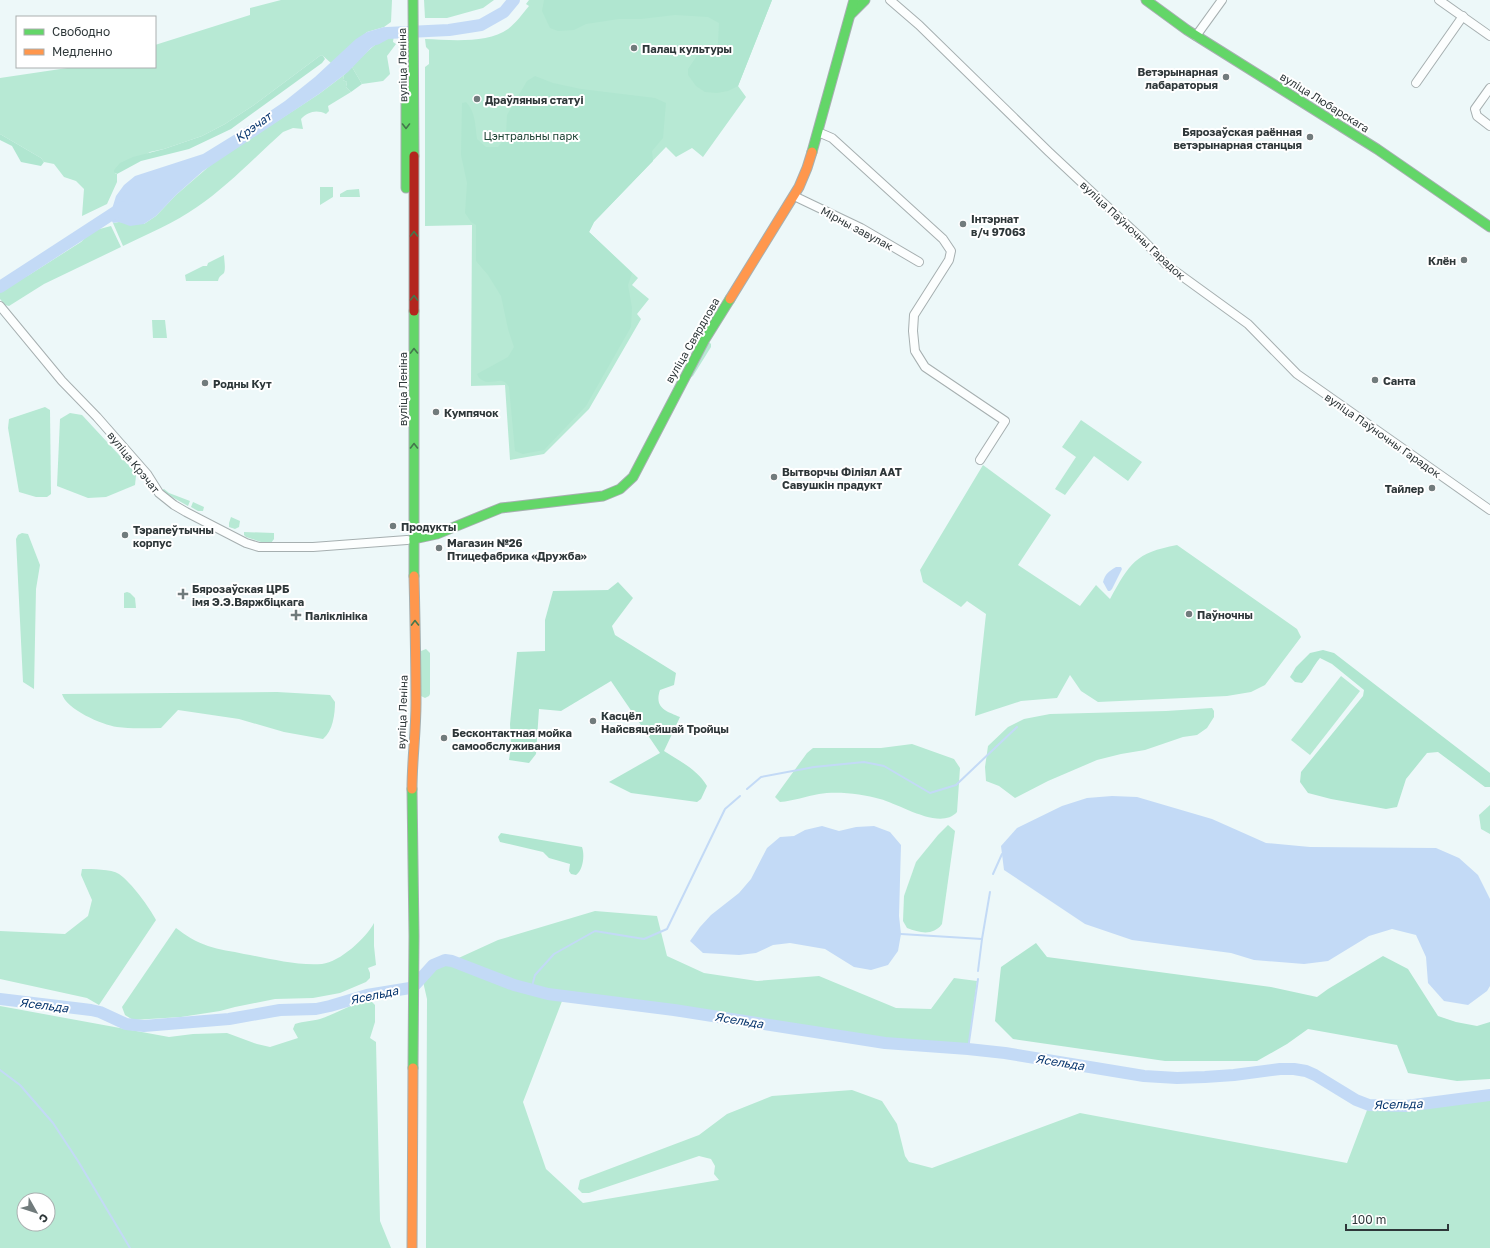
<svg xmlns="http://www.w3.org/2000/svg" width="1490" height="1248" font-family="'Golos Text',sans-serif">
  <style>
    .green { fill: #b7e9d4; fill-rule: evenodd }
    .forest { fill: #b0e6d0 }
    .water { fill: #c3daf6 }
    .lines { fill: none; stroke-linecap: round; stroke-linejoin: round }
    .stream { stroke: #c3daf6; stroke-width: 2 }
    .river { stroke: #c3daf6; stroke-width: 12 }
    .street-casing { stroke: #a6afb0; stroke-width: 10 }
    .fast-casing { stroke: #a6afb0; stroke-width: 11 }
    .slow-casing { stroke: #a6afb0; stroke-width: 11 }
    .jam-casing { stroke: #a6afb0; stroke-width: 11 }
    .street { stroke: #fcfefe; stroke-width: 8 }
    .fast { stroke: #63d668; stroke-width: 9 }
    .slow { stroke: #ff974d; stroke-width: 9 }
    .jam { stroke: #b3261e; stroke-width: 9 }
    .oneway { stroke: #43774c }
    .poi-dot { fill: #717b7c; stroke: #fff; stroke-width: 1.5 }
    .labels { text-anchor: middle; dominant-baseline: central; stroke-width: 4; stroke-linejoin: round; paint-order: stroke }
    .poi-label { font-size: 11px; font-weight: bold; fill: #2e3739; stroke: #fff; text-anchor: start }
    .street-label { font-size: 11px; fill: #2e3739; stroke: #fff }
    .park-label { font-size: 11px; fill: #1d4333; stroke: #fff }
    .water-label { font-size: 12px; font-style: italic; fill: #09376f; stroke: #fff }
  </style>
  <rect width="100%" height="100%" fill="#edf8f9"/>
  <!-- green -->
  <g class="green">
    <polygon points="281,0 392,0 391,22 384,27 367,32 331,63 323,56 321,55 254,105 225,124 202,136 164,149 150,152 115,174 117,174 117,182 107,204 82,216 84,189 76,181 64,177 54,164 44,162 41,158 0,134 0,78 74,67 155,67 155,45 250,15 250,8"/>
    <polygon points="424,0 494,0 483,8 447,18 425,18"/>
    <path d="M529,0h243l-34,86 8,11 -43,60 -11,-9 -16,9 -10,-10 -72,75 -5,10 49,46 -6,7 17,14 -12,15 4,5 -52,90 -45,45 -34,6 -5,-75 -34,1 1,-161 -47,1v-159l4,-3v-14l-3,-3 -1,-8c24,1 63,5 83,-10 8,-6 15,-16 21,-23l-3,-2z"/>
    <path d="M394,35l-1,7 3,2 -9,12 3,18 -7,7 -21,3 -10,-17c9,-10 29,-30 42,-32z"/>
    <path d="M344,75l-1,5 4,2 -1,5 5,5 -23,14 1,5 -3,3c-10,-5 -18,-2 -25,5l2,10 -10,-1 -10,4c-28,25 -55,54 -86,75 -23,16 -49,27 -74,39l-10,-23 6,-1 25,2 12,-8 20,-21 37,-32 106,-69z"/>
    <polygon points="320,187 333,187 333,197 320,205"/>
    <polygon points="359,189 360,197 340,197 340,194 347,190"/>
    <polygon points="111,226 121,247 44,284 9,306 5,305 0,299 0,290 29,275 81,242 92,231"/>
    <path d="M224,255c0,4 2,14 0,18 -3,3 -5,3 -6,8h-32l-1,-6 18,-9h4l1,-3z"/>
    <polygon points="152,320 165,320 167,338 153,338"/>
    <polygon points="708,341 711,344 711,347 693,376 690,378"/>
    <polygon points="45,407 50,410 51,494 47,497 36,497 19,492 8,428 9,419"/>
    <polygon points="70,413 82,415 133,470 136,476 135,485 106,497 88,498 57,486 60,419"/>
    <polygon points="1081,420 1142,462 1128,481 1094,456 1065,495 1055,489 1076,457 1062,447"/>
    <path d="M983,465l68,50 -33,50 62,41 16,-21 14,14c20,-36 25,-46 67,-54l120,84 4,8 -36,48 -14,7 -24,4 -129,6 -17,-11 -11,-16 -13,23 -36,3 -46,15 11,-102 -19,-13 -6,6 -38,-25 -3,-12z"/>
    <polygon points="164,489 169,493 190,501 188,506 165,493 162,490"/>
    <polygon points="193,502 204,507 203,511 198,511 191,507"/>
    <polygon points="231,517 240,521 239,527 235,529 229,527 229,523"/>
    <polygon points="244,532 274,533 274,539 271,543 264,543 246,537 244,535"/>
    <polygon points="22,533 28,534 40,565 36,589 34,689 23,682 16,539 18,535"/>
    <polygon points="127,592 130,593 135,598 136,608 124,608 124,593"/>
    <polygon points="426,649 430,653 430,694 429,696 425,698 419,695 421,651"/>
    <polygon points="1341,676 1360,691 1310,755 1291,740"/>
    <path d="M277,692l53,3 5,7c0,12 -2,29 -12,37l-39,-7 -45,-13 -61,-9 -17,18c-14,0 -30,1 -44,-1 -15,-2 -51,-18 -55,-33z"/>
    <polygon points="1212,708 1214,711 1214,717 1207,728 1197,735 1183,737 1145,750 1121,754 1097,760 1048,781 1015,798 999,786 986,781 985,767 988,746 1008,727 1024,719 1050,714 1166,711"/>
    <path d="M912,744l42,15 6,9 -3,44c-17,19 -57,-8 -77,-13 -17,-5 -43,-8 -61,-5 -13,2 -25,7 -39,8l-5,-5 32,-44 6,-5h68z"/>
    <polygon points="1490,805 1490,834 1481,829 1479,815"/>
    <path d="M948,825l7,6 -13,93c-9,12 -22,9 -35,4l-4,-7 1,-25 12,-34 22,-27z"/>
    <path d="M82,869c10,0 29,0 37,5 12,8 31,34 37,46l-57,85 -12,-7 -87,-19v-48l65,3 23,-18 4,-16 -11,-25z"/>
    <path d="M595,911l62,5 10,40 37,17 53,8 62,-5 77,32 35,1 23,-31 23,3 -9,68 -83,-6 -211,-33 -110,-14 -41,106 23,67 37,34 136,-23 -5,-6 1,-8 -4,-7 -12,-3 -110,37h-7l-4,-4 2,-9 119,-45 28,-21 45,-18 80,-6 30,11 15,23 8,32 4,6 23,6 148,-55 267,50 22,-58 37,1 84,-11v153h-1064l1,-249 -5,-22c8,-11 16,-17 30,-16l46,-21z"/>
    <path d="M374,923v23l2,19 -8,3 2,5v5l-4,4 -26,11 -27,5 -38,1 -40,8 -15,4 -39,6 -48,3 -8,-5 -3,-8 54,-79c9,7 20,14 32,18 11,4 24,5 36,8 25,4 52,12 78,10 18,-2 44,-26 52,-41z"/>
    <path d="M371,1001l4,4v17l-5,16 6,4 4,179 11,27h-391v-242l169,31 24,-3 34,-1 30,11 13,3 28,-9 -5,-9 2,-5c9,-3 17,-3 25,-5 19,-6 30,-16 51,-18zM24,1200h24v24h-24z"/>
  </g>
  <!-- forest -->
  <g class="forest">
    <polygon points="544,0 772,0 738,86 728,91 717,93 705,92 696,86 688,75 688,69 696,57 702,53 714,51 718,43 719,23 708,17 675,15 641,19 619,19 586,24 574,30 558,31 550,28 542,11"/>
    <polygon points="321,55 323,56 325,59 322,63 231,129 189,149 141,161 117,174 114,172 114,170 120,163 133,157 164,149 202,136 225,124 254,105"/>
    <polygon points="352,67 362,84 351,92 346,87 347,82 343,80 344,75"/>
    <path d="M535,76l18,7 28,6 74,9 11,5 -3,35 -11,13 1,10 -59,61 -5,10 43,41 -4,12 4,23 -1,19 -45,79 -42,44 -21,4 -8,-3 -6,-64c-6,-10 -11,-5 -21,-5 -3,0 -6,-2 -9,-4l-2,-4 31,-17 6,-10 -6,-18 -7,-33 -13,-21 -12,-14v-36l-5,-3 -6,-9 2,-30 -6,-28 1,-52 4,-1c10,10 9,24 11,37l9,8h12l8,-10 1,-22 20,-34z"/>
    <polygon points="0,134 41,158 44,162 41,166 21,162 12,146 0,140"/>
    <path d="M618,582l15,16 -21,28 3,9 61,38 -2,12 -14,5c-6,18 6,21 20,27l-16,34c14,9 34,19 43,35l-6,13 -4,3 -66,-9 -22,-11 51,-29 -49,-72 -50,30 -22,-2 -3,45 -7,9 -20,-3 2,-15 -1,-21 7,-72 28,-1v-31l8,-29 55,-1z"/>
    <path d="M1323,650l11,3 156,120v14h-5l-47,-35 -11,1 -21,26 -9,28 -11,2 -55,-10 -23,-6 -8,-11 1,-10 62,-76 1,-6 -32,-26 -12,-6c-7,8 -10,17 -18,25l-7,-1 -5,-5 6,-10 14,-14z"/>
    <path d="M501,833l81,14c3,8 1,23 -6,28l-5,-1 -2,-3 1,-7 -21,-6 -6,-6 -43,-10 -2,-5z"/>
    <polygon points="1036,943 1047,957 1271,987 1317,997 1328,989 1383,956 1408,969 1438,1016 1456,1022 1477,1026 1490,1022 1490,1079 1457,1081 1408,1073 1397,1045 1308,1029 1287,1044 1257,1061 1165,1061 1013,1039 995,1021 1001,967"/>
  </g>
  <!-- water -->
  <g class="water">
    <polygon points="384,27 387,28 390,31 389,36 371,48 348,72 319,94 203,171 176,195 156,216 144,224 130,226 119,222 113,223 107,212 112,209 116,196 124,185 135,176 203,154 242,130 285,101 315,77 356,39 367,32"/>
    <path d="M1116,567h5l1,2 -10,20 -2,2h-2l-5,-9c2,-8 6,-11 13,-15z"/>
    <polygon points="1112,796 1137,797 1212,819 1266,843 1310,847 1436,848 1459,858 1478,875 1490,899 1490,986 1487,991 1468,1005 1444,1001 1428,983 1426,957 1416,935 1392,929 1369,936 1328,961 1304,964 1254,960 1231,953 1132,940 1085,924 1004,870 1001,846 1017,828 1062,806 1087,798"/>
    <polygon points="822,826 839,831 856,827 874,826 890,832 901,845 899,916 901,934 898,951 888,965 871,970 854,967 825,949 790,943 773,945 756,953 739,955 703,953 690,941 700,927 711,915 739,893 751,879 767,848 780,837 794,836 805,830"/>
  </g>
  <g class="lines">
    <!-- stream -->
    <g class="stream">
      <polyline points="747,789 761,777 814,767 864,762 884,766 930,793 956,785 1017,727"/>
      <polyline points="993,874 1002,854"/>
      <polyline points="901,934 982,939"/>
      <polyline points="978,971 982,939 990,892"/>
      <polyline points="531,990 535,975 554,954 595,931 644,939 667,929 725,809 740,796"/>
      <polyline points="968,1049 978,979"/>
      <polyline points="0,1070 20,1085 53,1123 78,1161 130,1248"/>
    </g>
    <!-- river -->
    <g class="river">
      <polyline points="376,39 387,33 449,30 481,25 504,12 514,0"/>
      <polyline points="0,287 123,207"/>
      <polyline points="0,999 91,1010 100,1012 126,1024 144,1026 229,1019 280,1010 316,1009 330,1006 367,995 410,988 415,985 433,965 445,960 452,961 514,985 548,994 674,1010 885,1043 968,1049 1005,1053 1144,1076 1177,1078 1205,1077 1234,1075 1280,1069 1294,1069 1306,1071 1315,1075 1356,1100 1369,1105 1406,1106 1490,1095"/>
    </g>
    <!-- street casing -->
    <g class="street-casing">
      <g id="street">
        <polyline points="890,0 919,25 1049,152 1142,239 1168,266 1248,324 1297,374 1490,510"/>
        <polyline points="1439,0 1490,36"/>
        <polyline points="1196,36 1222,0"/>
        <polyline points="1416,83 1463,16"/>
        <polyline points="1490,88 1475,109 1477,116 1490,126"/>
        <polyline points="818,132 832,138 943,239 951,251 949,260 914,315 913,331 915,351 925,367 1005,421 980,460"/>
        <polyline points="794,196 861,228 919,262"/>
        <polyline points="0,306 62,381 97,417 147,474 159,493 174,505 186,512 246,543 259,547 313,547 407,540"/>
      </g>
    </g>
    <!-- fast casing -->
    <g class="fast-casing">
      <g id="fast">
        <polyline points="413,0 414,156"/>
        <polyline points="1146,0 1187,30 1377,149 1490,227"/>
        <polyline points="851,14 865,0"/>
        <polyline points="406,90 406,188"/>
        <polyline points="812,152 854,0"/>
        <polyline points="414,311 414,576"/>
        <polyline points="414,539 437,534 501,508 603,496 620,489 633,477 705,339 730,299"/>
        <polyline points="412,789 414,936 413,1068"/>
      </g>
    </g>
    <!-- slow casing -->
    <g class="slow-casing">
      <g id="slow">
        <polyline points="730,299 799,187 807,168 812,152"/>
        <path d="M412,789c0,-29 4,-57 4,-86 0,-42 -1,-85 -2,-127"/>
        <polyline points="412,1248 413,1068"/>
      </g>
    </g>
    <!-- jam casing -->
    <g class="jam-casing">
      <polyline id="jam" points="414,156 414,311"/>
    </g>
    <!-- street -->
    <use href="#street" class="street"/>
    <!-- fast -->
    <use href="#fast" class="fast"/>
    <!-- slow -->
    <use href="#slow" class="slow"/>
    <!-- jam -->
    <use href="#jam" class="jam"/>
  </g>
  <!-- one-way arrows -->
  <defs><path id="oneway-chevron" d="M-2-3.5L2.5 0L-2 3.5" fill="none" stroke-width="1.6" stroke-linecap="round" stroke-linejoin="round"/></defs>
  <g class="oneway">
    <use href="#oneway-chevron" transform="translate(406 126) rotate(90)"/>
    <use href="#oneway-chevron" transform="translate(414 234) rotate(-90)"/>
    <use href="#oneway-chevron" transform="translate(414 298) rotate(-89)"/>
    <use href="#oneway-chevron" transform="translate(414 351) rotate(-91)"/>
    <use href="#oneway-chevron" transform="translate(414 446) rotate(-90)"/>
    <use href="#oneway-chevron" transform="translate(415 623) rotate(-91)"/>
  </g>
  <!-- markers -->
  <g class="poi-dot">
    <circle cx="634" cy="48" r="4"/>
    <circle cx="1226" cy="77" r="4"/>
    <circle cx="477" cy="99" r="4"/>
    <circle cx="1310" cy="137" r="4"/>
    <circle cx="963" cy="224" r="4"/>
    <circle cx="1464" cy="260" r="4"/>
    <circle cx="1375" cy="380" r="4"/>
    <circle cx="205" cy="383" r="4"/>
    <circle cx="436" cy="412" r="4"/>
    <circle cx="774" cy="477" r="4"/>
    <circle cx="1432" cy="488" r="4"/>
    <circle cx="393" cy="526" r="4"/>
    <circle cx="125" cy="535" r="4"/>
    <circle cx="439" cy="548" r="4"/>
    <path d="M181 588h4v4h4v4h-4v4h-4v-4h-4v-4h4z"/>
    <circle cx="1189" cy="614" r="4"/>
    <path d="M294 609h4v4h4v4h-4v4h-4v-4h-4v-4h4z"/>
    <circle cx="593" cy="721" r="4"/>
    <circle cx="444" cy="738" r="4"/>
  </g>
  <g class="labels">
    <!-- poi labels -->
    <g class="poi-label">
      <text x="642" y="48">Палац культуры</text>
      <text x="1218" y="71" text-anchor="end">Ветэрынарная<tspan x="1218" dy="13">лабараторыя</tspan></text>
      <text x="485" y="99">Драўляныя статуі</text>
      <text x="1302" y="131" text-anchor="end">Бярозаўская раённая<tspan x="1302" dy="13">ветэрынарная станцыя</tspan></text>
      <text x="971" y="218">Інтэрнат<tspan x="971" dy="13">в/ч 97063</tspan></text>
      <text x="1456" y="260" text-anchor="end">Клён</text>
      <text x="1383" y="380">Санта</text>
      <text x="213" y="383">Родны Кут</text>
      <text x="444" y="412">Кумпячок</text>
      <text x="782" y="471">Вытворчы Філіял ААТ<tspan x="782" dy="13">Савушкін прадукт</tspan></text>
      <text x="1424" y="488" text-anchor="end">Тайлер</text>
      <text x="401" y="526">Продукты</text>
      <text x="133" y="529">Тэрапеўтычны<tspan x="133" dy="13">корпус</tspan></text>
      <text x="447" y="542">Магазин №26<tspan x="447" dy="13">Птицефабрика «Дружба»</tspan></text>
      <text x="192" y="588">Бярозаўская ЦРБ<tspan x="192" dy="13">імя Э.Э.Вяржбіцкага</tspan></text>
      <text x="1197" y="614">Паўночны</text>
      <text x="305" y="615">Паліклініка</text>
      <text x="601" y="715">Касцёл<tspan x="601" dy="13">Найсвяцейшай Тройцы</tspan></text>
      <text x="452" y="732">Бесконтактная мойка<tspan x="452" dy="13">самообслуживания</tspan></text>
    </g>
    <!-- street labels -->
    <g class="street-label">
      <text transform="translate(402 65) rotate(-91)">вуліца Леніна</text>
      <text transform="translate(1325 102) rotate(32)">вуліца Любарскага</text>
      <text transform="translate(857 228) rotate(28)">Мірны завулак</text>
      <text transform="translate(1133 230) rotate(43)">вуліца Паўночны Гарадок</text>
      <text transform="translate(692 340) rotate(-60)">вуліца Свярдлова</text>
      <text transform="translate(402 389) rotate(-90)">вуліца Леніна</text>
      <text transform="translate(1383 435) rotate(35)">вуліца Паўночны Гарадок</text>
      <text transform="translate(134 462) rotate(51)">вуліца Крэчат</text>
      <text transform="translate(402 712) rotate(-88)">вуліца Леніна</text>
    </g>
    <!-- park labels -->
    <g class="park-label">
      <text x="531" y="135">Цэнтральны парк</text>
    </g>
    <!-- water labels -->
    <g class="water-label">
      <text transform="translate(253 127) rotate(-36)">Крэчат</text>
      <text transform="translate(374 995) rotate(-12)">Ясельда</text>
      <text transform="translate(44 1005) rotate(7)">Ясельда</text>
      <text transform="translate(739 1020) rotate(9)">Ясельда</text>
      <text transform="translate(1060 1062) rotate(9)">Ясельда</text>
      <text transform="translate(1398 1104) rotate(-2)">Ясельда</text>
    </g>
  </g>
  <!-- legend -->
  <rect x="16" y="16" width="140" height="52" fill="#ffffff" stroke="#abafb0"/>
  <rect x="24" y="29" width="20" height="6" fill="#63d668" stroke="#abafb0"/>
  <text x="52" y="36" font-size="12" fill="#2e3739">Свободно</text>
  <rect x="24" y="49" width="20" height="6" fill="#ff974d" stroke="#abafb0"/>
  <text x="52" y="56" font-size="12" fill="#2e3739">Медленно</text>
  <!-- north arrow -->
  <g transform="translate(36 1212) rotate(129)"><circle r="19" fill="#ffffff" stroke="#abafb0"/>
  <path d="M0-3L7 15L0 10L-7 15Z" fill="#717b7c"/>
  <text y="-6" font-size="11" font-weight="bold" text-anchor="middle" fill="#2e3739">С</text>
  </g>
  <!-- scale -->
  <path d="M1346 1224v6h102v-6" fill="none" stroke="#2e3739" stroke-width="2"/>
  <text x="1352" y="1224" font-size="12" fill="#2e3739" stroke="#ffffff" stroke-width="3" paint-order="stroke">100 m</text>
</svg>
